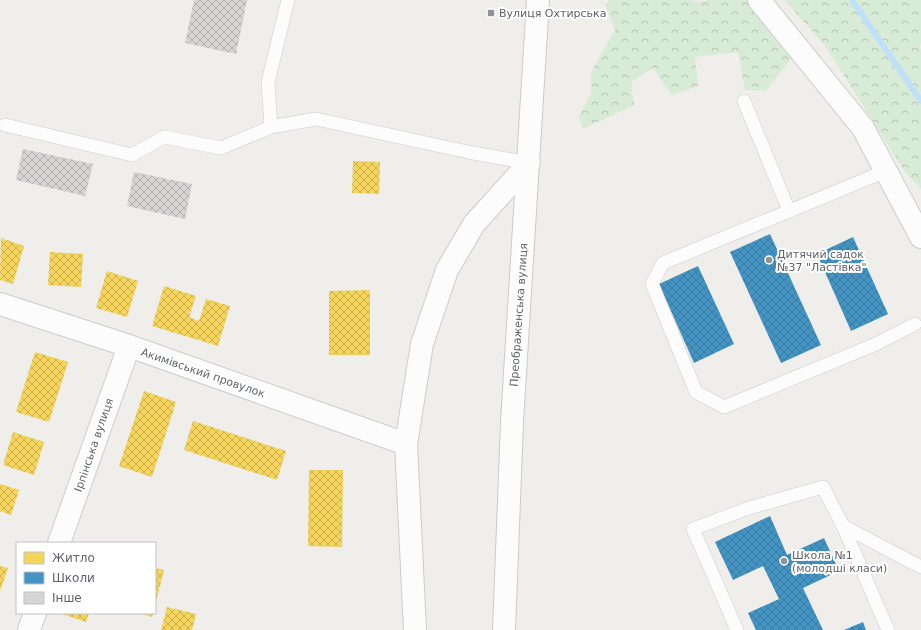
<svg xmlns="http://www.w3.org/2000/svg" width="921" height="630" font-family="'DejaVu Sans',sans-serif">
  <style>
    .forest { fill: url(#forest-crowns) }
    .homes { fill: url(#homes-cross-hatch) }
    .schools { fill: url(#schools-cross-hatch) }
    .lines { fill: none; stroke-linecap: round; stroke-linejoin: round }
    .stream { stroke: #bfe0f9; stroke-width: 6 }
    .building { fill: url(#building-cross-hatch) }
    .lane-casing { stroke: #cbcccc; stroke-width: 14 }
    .street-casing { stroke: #cbcccc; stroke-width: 24 }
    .secondary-casing { stroke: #cacacb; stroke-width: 24 }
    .lane { stroke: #fdfcfc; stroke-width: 13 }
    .street { stroke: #fdfcfc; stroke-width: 22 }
    .secondary { stroke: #fdfcfc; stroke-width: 22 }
    .poi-dot { fill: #919496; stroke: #fff; stroke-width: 1.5 }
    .labels { text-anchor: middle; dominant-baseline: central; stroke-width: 4; stroke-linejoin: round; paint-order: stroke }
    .poi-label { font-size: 11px; fill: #5f6368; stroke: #fff; text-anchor: start }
    .street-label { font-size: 11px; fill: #5f6368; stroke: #fff }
  </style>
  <defs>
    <pattern id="forest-crowns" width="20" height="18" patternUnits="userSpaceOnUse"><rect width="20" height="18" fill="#d8ebd6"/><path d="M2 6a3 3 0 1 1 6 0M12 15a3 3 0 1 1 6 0" fill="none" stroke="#b2c2b1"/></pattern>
    <pattern id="homes-cross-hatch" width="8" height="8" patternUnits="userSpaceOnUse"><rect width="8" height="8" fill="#f6d55c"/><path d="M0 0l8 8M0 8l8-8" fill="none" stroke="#cab050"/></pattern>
    <pattern id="schools-cross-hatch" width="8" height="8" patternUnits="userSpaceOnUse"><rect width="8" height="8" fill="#4393c3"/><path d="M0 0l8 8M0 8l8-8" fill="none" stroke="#3b7ca2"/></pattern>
    <pattern id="building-cross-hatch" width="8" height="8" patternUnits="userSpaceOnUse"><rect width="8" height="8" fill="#d6d5d3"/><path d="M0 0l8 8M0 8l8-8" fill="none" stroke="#b1b0af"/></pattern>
  </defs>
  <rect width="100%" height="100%" fill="#efeeea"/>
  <!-- forest -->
  <g class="forest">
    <polygon points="609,0 692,0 693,2 707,1 707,0 749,0 794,55 766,91 745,90 738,52 695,57 698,86 672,95 653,68 631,82 634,105 583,129 579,116 591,94 591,72 615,30 606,8"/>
    <polygon points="784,0 921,0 921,43 920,47 921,50 921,189 905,172 824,44"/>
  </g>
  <!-- homes -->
  <g class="homes">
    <polygon points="353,161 380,162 379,194 352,193"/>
    <polygon points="1,238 24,246 13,284 0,280"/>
    <polygon points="50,252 83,254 81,287 48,285"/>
    <polygon points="107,271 138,281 127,317 96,308"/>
    <polygon points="164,286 196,296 189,317 199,321 206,299 230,306 218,346 152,326"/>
    <polygon points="370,290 370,355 329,355 329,291"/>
    <polygon points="35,352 68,362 49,422 16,412"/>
    <polygon points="144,391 176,402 152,477 119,466"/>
    <polygon points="193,421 286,451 277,480 184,450"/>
    <polygon points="13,432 44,442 34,475 3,465"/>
    <polygon points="309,470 343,470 342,547 308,546"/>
    <polygon points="0,484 19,490 11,515 0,511"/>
    <polygon points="0,566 8,568 0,591"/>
    <polygon points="155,568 164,570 156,602 155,601"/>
    <polygon points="167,607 196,614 192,630 161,630"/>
    <polygon points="59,613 89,613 86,622"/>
    <polygon points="139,613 153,613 152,617"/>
  </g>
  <!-- schools -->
  <g class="schools">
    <polygon points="770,234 821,345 781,363 730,252"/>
    <polygon points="853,237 888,314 851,331 817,254"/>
    <polygon points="698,266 734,344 694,363 659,284"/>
    <polygon points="770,516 787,555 824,538 839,571 803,588 823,630 756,630 748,613 779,599 763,566 733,580 715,542"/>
    <polygon points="863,622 866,630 844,630"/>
  </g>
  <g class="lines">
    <!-- stream -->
    <polyline class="stream" points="852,0 921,101"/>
  </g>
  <!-- building -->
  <g class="building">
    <polygon points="194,0 247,0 236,54 185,43"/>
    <polygon points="23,149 93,164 85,196 16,180"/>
    <polygon points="134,172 192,184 185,219 127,206"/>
  </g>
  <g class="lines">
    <!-- lane casing -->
    <g class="lane-casing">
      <g id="lane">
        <polyline points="744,101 789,211"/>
        <polyline points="5,125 132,155 164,137 221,148 271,127 316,119 468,152 529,163"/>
        <polyline points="271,127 268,82 288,0"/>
        <polyline points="886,171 663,263 652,284 696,392 724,407 876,344 915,324"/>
        <polyline points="843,526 921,567"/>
        <polyline points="737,630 693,529 749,508 823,487 843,526 888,630"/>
      </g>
    </g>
    <!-- street casing -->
    <g class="street-casing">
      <g id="street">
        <polyline points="759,0 863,128 921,237"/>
        <polyline points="0,304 129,346 406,444"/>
        <polyline points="59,543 129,346"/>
        <polyline points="29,630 35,613"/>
        <polyline points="415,630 406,444 422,344 447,270 474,224 529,163"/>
      </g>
    </g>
    <!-- secondary casing -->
    <g class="secondary-casing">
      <polyline id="secondary" points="504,630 512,422 538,0"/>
    </g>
    <!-- lane -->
    <use href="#lane" class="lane"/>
    <!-- street -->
    <use href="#street" class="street"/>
    <!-- secondary -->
    <use href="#secondary" class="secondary"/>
  </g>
  <!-- markers -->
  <g class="poi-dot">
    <rect x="487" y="9" width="8" height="8" rx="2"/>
    <circle cx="769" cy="260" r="4"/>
    <circle cx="784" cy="561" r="4"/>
  </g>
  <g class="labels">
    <!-- poi labels -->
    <g class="poi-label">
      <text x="499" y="13">Вулиця Охтирська</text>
      <text x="777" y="254">Дитячий садок<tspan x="777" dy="13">№37 "Ластівка"</tspan></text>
      <text x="792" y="555">Школа №1<tspan x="792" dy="13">(молодші класи)</tspan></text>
    </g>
    <!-- street labels -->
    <g class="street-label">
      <text transform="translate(519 315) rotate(-86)">Преображенська вулиця</text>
      <text transform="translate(203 373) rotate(19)">Акимівський провулок</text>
      <text transform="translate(94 445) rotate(-71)">Ірпінська вулиця</text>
    </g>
  </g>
  <!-- legend -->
  <rect x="16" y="542" width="140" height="72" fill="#ffffff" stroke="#bfc1c3"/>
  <rect x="24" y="552" width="20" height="12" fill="#f6d55c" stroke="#bfc1c3"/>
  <text x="52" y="562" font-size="12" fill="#5f6368">Житло</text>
  <rect x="24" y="572" width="20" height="12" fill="#4393c3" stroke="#bfc1c3"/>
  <text x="52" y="582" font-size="12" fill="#5f6368">Школи</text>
  <rect x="24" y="592" width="20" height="12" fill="#d6d5d3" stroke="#bfc1c3"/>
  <text x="52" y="602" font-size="12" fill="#5f6368">Інше</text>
</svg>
